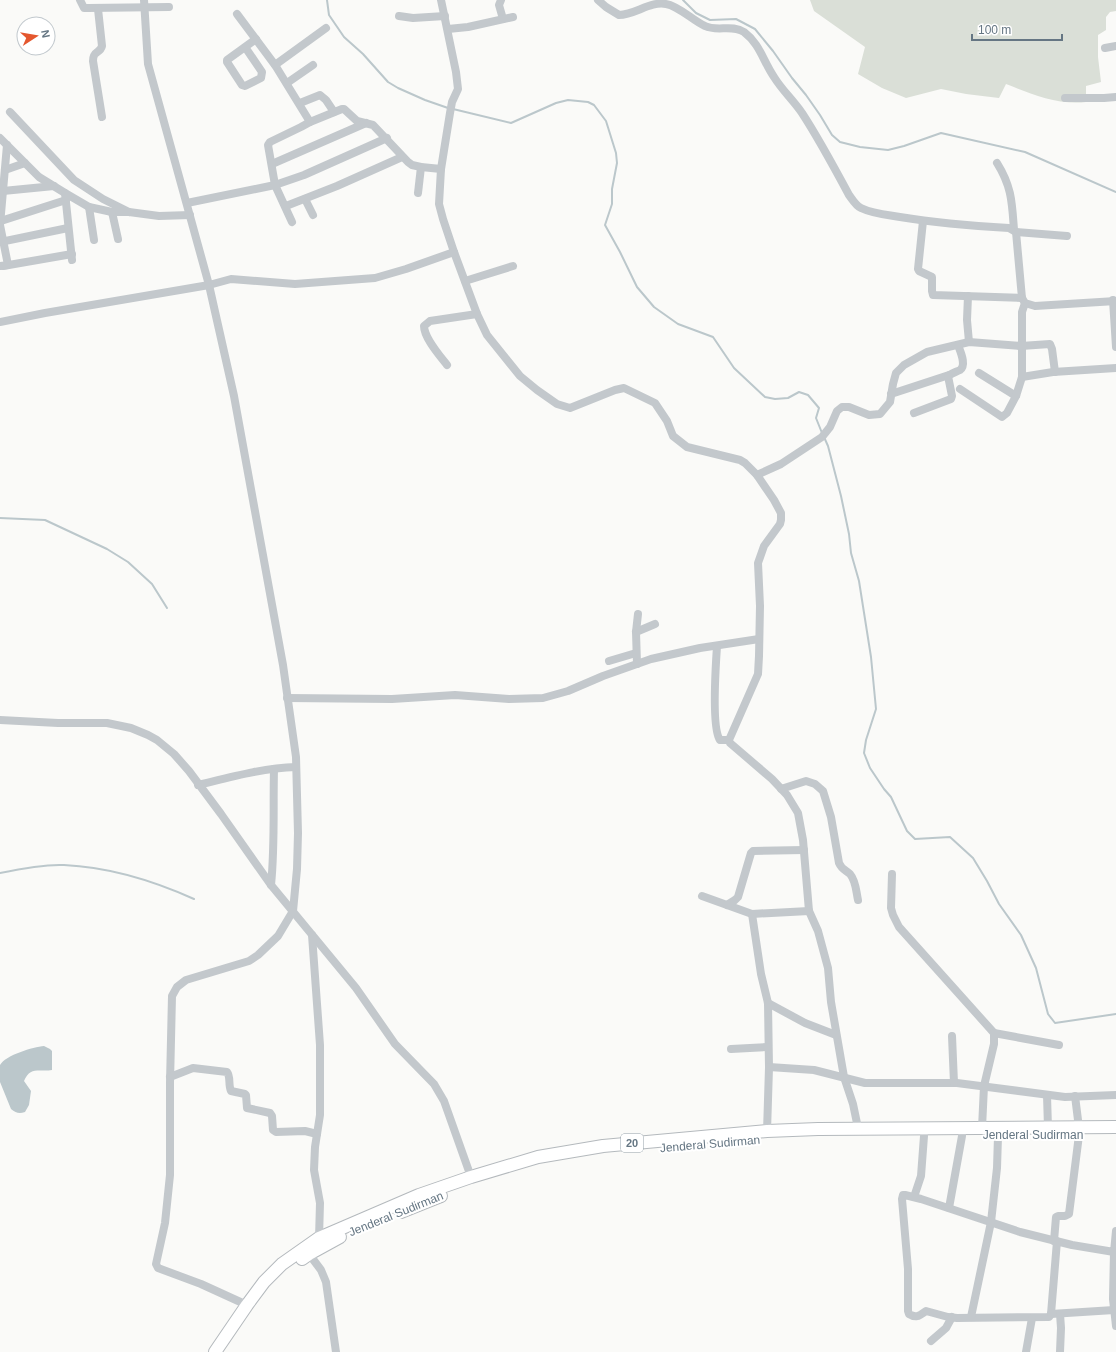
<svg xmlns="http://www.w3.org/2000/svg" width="1116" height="1352" font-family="Helvetica,sans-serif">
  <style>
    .green { fill: #dadfd7 }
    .water { fill: #bbc7cb }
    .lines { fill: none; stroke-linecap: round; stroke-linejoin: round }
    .stream { stroke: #bbc7cb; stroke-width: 2 }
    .highway-casing { stroke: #b4b9bd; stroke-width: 14 }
    .minor { stroke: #c3c8cc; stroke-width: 8 }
    .highway { stroke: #fff; stroke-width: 12 }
    .labels { text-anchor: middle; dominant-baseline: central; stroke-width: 4; stroke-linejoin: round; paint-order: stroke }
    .shield { fill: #fff; stroke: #939fa8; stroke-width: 1 }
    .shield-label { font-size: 11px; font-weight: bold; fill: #657683 }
    .street-label { font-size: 12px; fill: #657683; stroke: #fff }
  </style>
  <rect width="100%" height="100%" fill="#fafaf8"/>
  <!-- green -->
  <path class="green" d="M810,0h306v11l-6,1 -4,5v13l-8,5v22l3,25 -15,4v16c-29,3 -54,-8 -80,-18l-7,14 -33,-4 -25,-5 -35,9 -24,-10 -24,-14 7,-27 -51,-36z"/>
  <!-- water -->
  <path class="water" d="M44,1046l6,3 2,2v19c-13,2 -22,-4 -28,11l7,10 -2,14 -4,7c-6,2 -9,1 -14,-3l-11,-27v-17c6,-10 33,-18 44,-19z"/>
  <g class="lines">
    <!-- stream -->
    <g class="stream">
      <polyline points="327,0 329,15 344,37 363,54 388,82 398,88 425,100 448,108"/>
      <polyline points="683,0 696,13 710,20 736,19 755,29 773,51 792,78 806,95 820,115 832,135 840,142 860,147 888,150 904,146 941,133 1025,152 1116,192"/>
      <polyline points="453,109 511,123 556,103 568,100 588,102 594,105 606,121 616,153 617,163 612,189 612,204 605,225 620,252 637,287 654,307 678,324 713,337 734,368 765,397 775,399 788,398 799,392 808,395 819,408 816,418 822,433"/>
      <polyline points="824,437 828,446 841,496 849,534 851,553 859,581 871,657 876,709 866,740 864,753 870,768 884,789 891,797 907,831 915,839 950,837 973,858 987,881 999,904 1021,935 1036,968 1048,1014 1055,1023 1116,1014"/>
      <polyline points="0,518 45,520 107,549 128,562 152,584 167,608"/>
      <path d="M0,873c19,-4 45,-9 64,-8 44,2 90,16 130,34"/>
    </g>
    <!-- highway casing -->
    <g class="highway-casing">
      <g id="highway">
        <polyline points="401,1212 441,1196"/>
        <polyline points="302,1259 309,1254 340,1237"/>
        <polyline points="215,1352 247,1305 264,1282 282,1264 319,1238 419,1195 471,1177 538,1157 603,1146 767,1131 818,1129 1116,1127"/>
      </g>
    </g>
    <!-- minor -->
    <g class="minor">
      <polyline points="80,0 84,8 88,8 169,7"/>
      <polyline points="144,0 148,64 209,285 234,396 283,665 296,757 298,833 297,869 293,911 278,936 258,955 249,961 186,980 177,987 172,996 170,1083 170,1175 165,1223 156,1264 158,1268 201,1284 247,1305"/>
      <polyline points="441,0 456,72 458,89 452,102 450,113 441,169 439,204 443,219 454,252 477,314 487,335 520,376 537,390 557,404 570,408 615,390 624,388 655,403 667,421 673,436 687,447 740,460 745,463 757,475 774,500 781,513 781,520 780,524 764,546 758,563 760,606 759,656 758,674 729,740 730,743 772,779 787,795 798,813 803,840 809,911 818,931 828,968 831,1002 844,1077 853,1104 858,1128"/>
      <polyline points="501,0 499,5 503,19"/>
      <path d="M598,0l8,7 13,8c16,0 31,-14 47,-11 13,2 27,17 39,22 12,6 27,-2 39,6 16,12 19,29 30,45 8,13 19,23 28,36 17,26 32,54 47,82 3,4 7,11 12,13 12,6 27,7 39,9 36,6 72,9 109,11l7,4 6,66 3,5 10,3 81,-5"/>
      <path d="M98,9l4,37c-2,8 -9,4 -9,15l9,56"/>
      <polyline points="237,14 275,65 310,122 342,109 344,109 357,121 373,125 408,162 412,165 421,167 441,169"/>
      <polyline points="399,16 413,18 445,16"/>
      <polyline points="448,29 468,27 513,17"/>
      <polyline points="245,47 262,72 261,78 245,86 242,85 227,62 227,60 256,39"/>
      <polyline points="1105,48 1116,46"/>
      <polyline points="275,65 326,28"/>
      <polyline points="287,83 313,65"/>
      <polyline points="1065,98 1104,98 1116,97"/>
      <polyline points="300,103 320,95 326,100 334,112"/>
      <polyline points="10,112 74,180 103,199 129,212"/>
      <polyline points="0,138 39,177 65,193"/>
      <path d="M997,163c15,24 15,40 17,67"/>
      <polyline points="272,164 366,123"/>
      <polyline points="5,170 25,163"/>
      <polyline points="3,191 54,186"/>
      <polyline points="418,193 421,167"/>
      <polyline points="305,199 313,215"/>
      <polyline points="187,203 275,185 304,175 387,138"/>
      <polyline points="286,206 337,186 402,157"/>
      <polyline points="1,221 66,200"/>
      <polyline points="923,221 918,269 919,271 932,277 932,291 933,295 1022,298"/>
      <polyline points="292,222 275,185 268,145 270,142 301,127 310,122"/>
      <polyline points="1016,232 1067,236"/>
      <polyline points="118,239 112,212 129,212 159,216 190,215"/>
      <polyline points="94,240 89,207 112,212"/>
      <polyline points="0,242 68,228"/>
      <polyline points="72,260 65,193 89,207"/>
      <polyline points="0,266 8,265 0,225 7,145"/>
      <polyline points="3,266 72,254"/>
      <polyline points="465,281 513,266"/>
      <polyline points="968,296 967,320 969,342"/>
      <polyline points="1113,300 1116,347"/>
      <polyline points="0,322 45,313 209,285 231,279 295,284 375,278 406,269 454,252"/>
      <path d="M447,365c-7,-9 -23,-27 -23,-39l6,-5 47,-7"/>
      <polyline points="979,373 1016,396"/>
      <polyline points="1022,377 1053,372 1116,368"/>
      <polyline points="960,389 1002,417 1007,413 1016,396 1022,377 1022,312 1025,303"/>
      <polyline points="891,394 949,375"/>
      <path d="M914,413l37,-14 1,-3 -4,-20c4,-3 8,-4 12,-6 7,-5 0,-19 -2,-25"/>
      <polyline points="757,475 781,464 822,437 830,427 837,411 842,407 849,407 869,415 880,414 890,402 893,384 896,373 904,365 927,352 969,342 1021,346 1050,344 1052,349 1055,372"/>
      <polyline points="636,632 655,624"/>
      <path d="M717,646c-1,16 -6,82 3,94h9"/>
      <polyline points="609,661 636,653"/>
      <polyline points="637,664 636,632 638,614"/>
      <polyline points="287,698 392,699 455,695 509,699 543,698 568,691 603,676 651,659 700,648 759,639"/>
      <polyline points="0,720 58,723 107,723 131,728 148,735 157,740 174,754 189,771 221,814 271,885 356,988 395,1044 434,1084 444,1101 471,1177"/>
      <path d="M198,785c33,-8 65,-17 98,-18"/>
      <path d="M781,789l25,-8 9,3 8,7 8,26 8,46c3,7 7,7 11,11 6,7 6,17 8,26"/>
      <polyline points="892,874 891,908 893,915 899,927 994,1033 994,1044 984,1086 982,1128"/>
      <path d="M271,885c4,-39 2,-77 3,-116"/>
      <polyline points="702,896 752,914 809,911"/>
      <polyline points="727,905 735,900 738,897 751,853 753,851 804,850"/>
      <polyline points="752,914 761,974 768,1003 769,1067 814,1070 865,1083 957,1083 1065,1097 1116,1095"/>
      <polyline points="312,935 320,1045 320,1115 315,1147 314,1170 320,1203 319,1238"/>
      <polyline points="768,1003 805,1023 836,1035"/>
      <polyline points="994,1033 1059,1045"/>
      <polyline points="952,1036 954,1083"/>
      <polyline points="731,1049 768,1047"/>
      <path d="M170,1077l23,-9 34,4c4,5 1,13 4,19l14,3 1,1 1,13 23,5 2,3 1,14 3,2 29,-1 12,3"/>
      <polyline points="1047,1095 1048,1128"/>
      <polyline points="1075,1096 1079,1128"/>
      <polyline points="767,1131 769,1067"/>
      <polyline points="914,1197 921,1176 924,1136"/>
      <polyline points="949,1208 962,1136"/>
      <polyline points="1054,1241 1056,1217 1058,1216 1065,1216 1069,1214 1079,1135"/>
      <path d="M1057,1241l-6,73 -2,3 -92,1 -9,-1 -22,-6c-6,4 -9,8 -17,3l-1,-3v-42l-6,-70 1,-4h2l16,4 99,33 52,13 42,7 2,-21"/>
      <polyline points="1114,1252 1113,1299 1116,1326"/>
      <polyline points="309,1254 321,1270 326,1282 336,1352"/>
      <polyline points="1051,1314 1114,1310"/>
      <polyline points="971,1317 991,1222 997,1168 998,1136"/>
      <polyline points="931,1341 946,1328 952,1317"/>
      <polyline points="1026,1352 1032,1318"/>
      <polyline points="1060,1352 1061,1328 1060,1314"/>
    </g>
    <!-- highway -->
    <use href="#highway" class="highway"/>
  </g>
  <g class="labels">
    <!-- shield labels -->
    <rect class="shield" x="621" y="1134" width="22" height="18" rx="3"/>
    <g class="shield-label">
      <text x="632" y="1143">20</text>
    </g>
    <!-- street labels -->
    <g class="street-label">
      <text x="1033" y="1135">Jenderal Sudirman</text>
      <text transform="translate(710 1144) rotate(-5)">Jenderal Sudirman</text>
      <text transform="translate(396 1214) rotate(-22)">Jenderal Sudirman</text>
    </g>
  </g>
  <!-- north arrow -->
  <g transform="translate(36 36) rotate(78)"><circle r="19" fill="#ffffff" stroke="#c1c8cd"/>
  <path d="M0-3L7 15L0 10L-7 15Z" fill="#e4572e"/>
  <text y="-6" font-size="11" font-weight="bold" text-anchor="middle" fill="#657683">N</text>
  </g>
  <!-- scale -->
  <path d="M972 34v6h90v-6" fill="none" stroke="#657683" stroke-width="2"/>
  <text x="978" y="34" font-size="12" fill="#657683" stroke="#ffffff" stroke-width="3" paint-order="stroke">100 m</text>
</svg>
